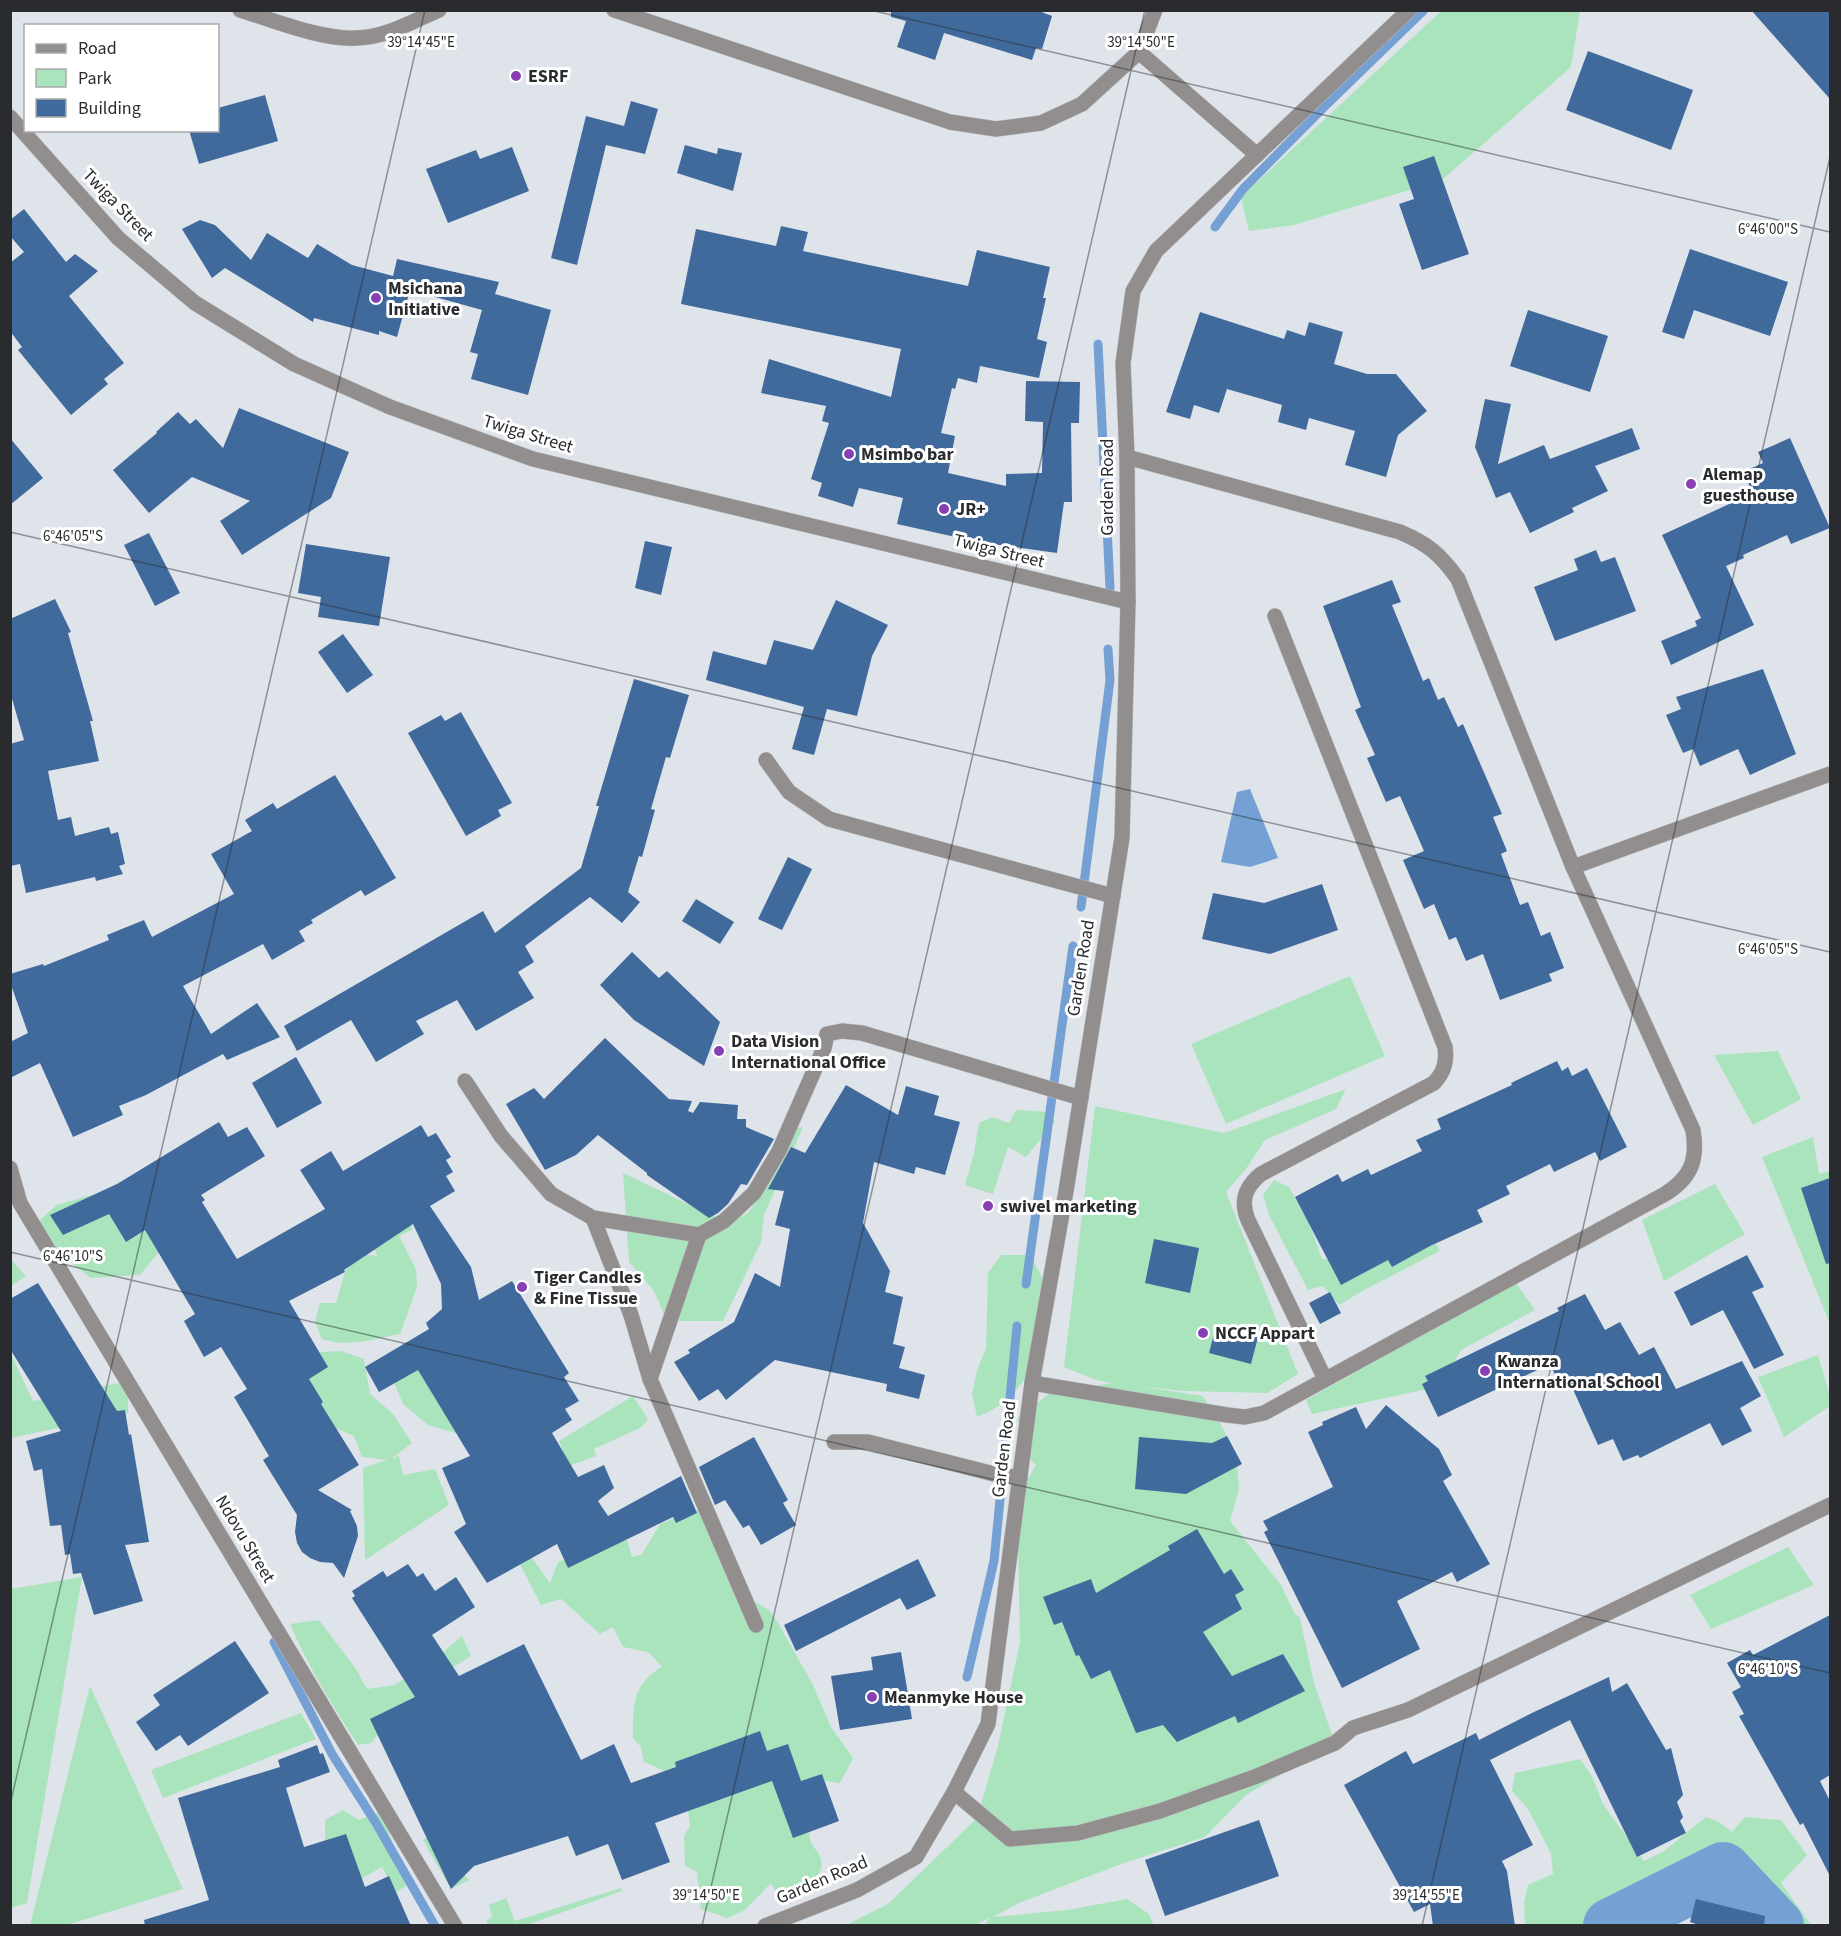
<svg xmlns="http://www.w3.org/2000/svg" width="1841" height="1936" font-family="'Source Sans 3',sans-serif">
  <style>
    .green { fill: #aae4bd }
    .water { fill: #74a0d4 }
    .lines { fill: none; stroke-linecap: round; stroke-linejoin: round }
    .stream { stroke: #74a0d4; stroke-width: 9 }
    .river { stroke: #74a0d4; stroke-width: 56 }
    .building { fill: #416a9c }
    .minor-casing { stroke: #bbbfc5; stroke-width: 16 }
    .minor { stroke: #928e8d; stroke-width: 15 }
    .ticks { fill: none; stroke: #292b2e; stroke-width: 1.5; stroke-opacity: 0.45 }
    .poi-dot { fill: #8740b3; stroke: #fff; stroke-width: 2 }
    .labels { text-anchor: middle; dominant-baseline: central; stroke-width: 6; stroke-linejoin: round; paint-order: stroke }
    .poi-label { font-size: 18px; font-weight: bold; fill: #292b2e; stroke: #fff; text-anchor: start }
    .street-label { font-size: 18px; fill: #292b2e; stroke: #fff }
    .ticks-label { font-size: 15px; text-anchor: middle; fill: #292b2e; stroke: #fff; stroke-width: 6; stroke-linejoin: round; paint-order: stroke }
  </style>
  <rect width="100%" height="100%" fill="#dfe4eb"/>
  <!-- green -->
  <g class="green">
    <polygon points="1441,11 1580,11 1571,67 1442,180 1294,225 1249,231 1241,197"/>
    <polygon points="1350,976 1385,1056 1226,1124 1191,1044"/>
    <polygon points="1778,1051 1801,1099 1753,1125 1714,1055"/>
    <polygon points="1346,1089 1336,1109 1265,1140 1246,1169 1226,1192 1298,1374 1267,1393 1183,1391 1138,1386 1203,1396 1213,1413 1215,1413 1236,1455 1239,1489 1230,1521 1281,1585 1295,1614 1300,1618 1314,1683 1335,1743 1246,1795 1205,1837 1121,1864 1019,1903 993,1917 1067,1910 1127,1899 1149,1914 1154,1925 985,1925 989,1918 975,1925 844,1926 888,1904 977,1818 998,1746 1020,1642 1017,1498 1036,1465 1023,1454 1018,1418 1050,1393 1112,1383 1096,1380 1064,1367 1095,1106 1224,1133"/>
    <polygon points="1016,1110 1049,1112 1055,1122 1026,1157 1008,1147 993,1194 965,1185 974,1153 979,1123 992,1117 1009,1123"/>
    <polygon points="803,1127 764,1215 761,1242 723,1321 667,1321 654,1291 629,1262 623,1173 724,1221 747,1214 765,1189 796,1128"/>
    <polygon points="1813,1137 1819,1174 1830,1171 1830,1324 1762,1157"/>
    <polygon points="1274,1180 1289,1187 1310,1226 1322,1259 1343,1260 1433,1239 1440,1251 1364,1290 1339,1305 1323,1286 1308,1290 1269,1215 1263,1195"/>
    <polygon points="1715,1184 1745,1234 1664,1281 1642,1220"/>
    <polygon points="95,1194 138,1204 168,1241 140,1275 90,1278 59,1252 39,1221 57,1205"/>
    <path d="M408,1194l4,36 -13,6 17,33 1,18 -17,47c-26,5 -52,14 -78,5l-7,-18 5,-18h16l9,-31 15,-18 17,2 -9,-23z"/>
    <path d="M1001,1255h29l13,24 -12,64 4,20c-17,27 -28,42 -58,54l-5,-23 5,-24 9,-22 2,-75z"/>
    <polygon points="10,1258 26,1276 11,1286 10,1286"/>
    <polygon points="1516,1283 1535,1310 1461,1350 1441,1386 1312,1414 1306,1400"/>
    <polygon points="341,1351 364,1359 370,1394 393,1414 412,1443 391,1459 399,1456 403,1475 435,1469 449,1505 365,1560 363,1468 387,1460 362,1457 354,1436 313,1419 300,1366 320,1352"/>
    <polygon points="10,1352 33,1401 128,1381 128,1413 11,1438"/>
    <polygon points="1818,1355 1830,1396 1830,1406 1784,1437 1758,1377"/>
    <polygon points="430,1360 459,1434 428,1425 403,1404 388,1368"/>
    <polygon points="633,1396 648,1419 642,1427 594,1449 596,1456 569,1466 559,1441"/>
    <path d="M709,1505l33,88 28,18 8,12 34,60 19,44 22,31 -13,25 -16,-2c-2,18 -11,32 -14,49 -2,8 2,16 7,21 16,23 -14,40 -29,50l-12,-9 -5,-9 -26,27 -18,8 -26,-9 -4,-37 -12,-6 -1,-30 6,-10 -3,-24 -22,-31 -21,-9 -3,-15 -8,-9c0,-32 -1,-54 29,-71l-14,-15 -25,-5 -10,-20 -13,7 -39,-35 -20,6 -46,-89 29,31 26,36 8,-21 69,-22 5,17 10,-3 18,-30z"/>
    <polygon points="1788,1547 1814,1585 1711,1629 1690,1595"/>
    <polygon points="82,1577 27,1903 11,1908 11,1589"/>
    <path d="M319,1620l37,49 11,20 28,-4 40,-26 27,-23 9,20 -54,34 -6,35 -30,6 -10,12 -13,2c-25,-39 -50,-78 -68,-121z"/>
    <polygon points="90,1686 183,1889 67,1925 30,1925"/>
    <polygon points="301,1713 316,1739 163,1798 151,1770"/>
    <polygon points="1580,1759 1592,1776 1603,1804 1644,1861 1664,1851 1706,1817 1719,1822 1732,1832 1745,1817 1781,1820 1807,1855 1781,1883 1811,1925 1749,1925 1735,1902 1707,1897 1682,1911 1677,1925 1525,1925 1524,1903 1528,1885 1553,1874 1551,1854 1528,1809 1512,1791 1515,1773"/>
    <polygon points="343,1810 359,1820 382,1811 406,1886 396,1892 382,1867 346,1887 325,1872 325,1820"/>
    <polygon points="433,1832 469,1880 451,1889 423,1840"/>
    <polygon points="621,1888 622,1891 527,1925 488,1925 486,1920 492,1917 489,1905 506,1898 515,1921"/>
  </g>
  <!-- water -->
  <polygon class="water" points="1250,789 1278,858 1250,867 1221,862 1237,792"/>
  <g class="lines">
    <!-- stream -->
    <g class="stream">
      <polyline points="1215,227 1243,189 1325,106 1424,10"/>
      <polyline points="1098,344 1110,588"/>
      <polyline points="1081,907 1110,680 1108,649"/>
      <polyline points="1026,1284 1073,946"/>
      <polyline points="274,1642 332,1754 376,1823 435,1926"/>
      <polyline points="967,1677 994,1561 1017,1326"/>
    </g>
    <!-- river -->
    <polyline class="river" points="1611,1926 1723,1870 1776,1926"/>
  </g>
  <!-- building -->
  <g class="building">
    <polygon points="891,10 1036,10 1052,16 1042,49 1036,48 1032,60 944,33 935,60 897,47 906,21 891,17"/>
    <polygon points="1751,10 1830,10 1830,99"/>
    <polygon points="1588,51 1693,90 1671,150 1566,110"/>
    <polygon points="265,95 278,141 199,164 189,130 218,130 218,108"/>
    <polygon points="631,101 658,109 645,154 606,145 577,265 551,258 586,116 624,126"/>
    <polygon points="685,145 717,154 718,148 742,153 733,191 677,173"/>
    <polygon points="512,147 529,191 448,223 426,169 476,150 480,159"/>
    <polygon points="1434,156 1469,254 1422,270 1399,204 1414,199 1403,167"/>
    <polygon points="24,209 66,262 75,254 98,271 69,296 124,363 104,379 108,384 71,415 18,350 22,347 10,331 10,263 24,252 10,236 10,220"/>
    <polygon points="200,220 215,225 251,260 267,233 308,258 317,244 352,265 393,276 397,259 499,282 495,294 551,310 528,395 471,379 478,354 470,352 482,310 410,290 397,337 379,331 379,335 314,318 313,322 225,268 212,278 182,229"/>
    <polygon points="781,226 808,232 803,251 968,286 977,250 1050,267 1043,298 1046,298 1037,339 1047,342 1039,378 980,366 977,383 958,378 955,389 952,388 941,433 955,436 948,473 1006,486 1006,474 1042,473 1043,422 1025,421 1026,381 1080,382 1079,423 1071,423 1072,502 1064,502 1057,553 978,542 897,524 903,498 859,488 853,507 818,496 822,483 811,479 829,423 822,421 826,406 761,393 769,359 891,397 901,349 681,304 696,229 776,246"/>
    <polygon points="1690,249 1788,282 1770,336 1694,310 1684,339 1662,332"/>
    <polygon points="1528,310 1608,336 1590,392 1510,366"/>
    <polygon points="1200,312 1284,339 1287,330 1305,336 1309,322 1343,332 1334,364 1367,374 1396,374 1427,411 1398,435 1386,477 1345,465 1355,431 1309,418 1306,430 1278,422 1282,405 1227,389 1219,413 1194,405 1190,419 1166,412"/>
    <polygon points="1485,399 1511,404 1498,464 1544,445 1550,459 1632,428 1640,449 1595,466 1608,491 1572,508 1574,512 1530,533 1510,492 1496,498 1475,447"/>
    <polygon points="239,408 349,452 331,498 242,555 220,521 250,501 192,477 149,513 113,470 157,433 156,432 178,412 190,424 196,419 223,448"/>
    <polygon points="10,438 43,478 10,505"/>
    <polygon points="1790,438 1830,528 1791,544 1787,535 1743,555 1744,558 1726,566 1754,625 1671,665 1661,641 1697,626 1695,621 1701,618 1662,535 1753,493 1743,472 1763,463 1758,452"/>
    <polygon points="149,533 180,593 155,606 124,545"/>
    <polygon points="645,541 672,547 661,595 635,588"/>
    <polygon points="306,544 390,557 379,626 318,617 321,597 298,593"/>
    <polygon points="1596,550 1601,562 1615,557 1636,611 1555,641 1534,587 1578,570 1574,559"/>
    <polygon points="1392,580 1401,602 1392,605 1423,681 1429,678 1438,700 1444,697 1458,727 1463,724 1502,814 1493,817 1507,851 1501,854 1520,905 1528,902 1541,936 1550,932 1564,968 1549,974 1552,981 1500,1000 1483,954 1466,961 1456,937 1449,940 1434,904 1424,909 1403,860 1424,851 1400,796 1386,802 1367,758 1375,755 1355,710 1361,707 1323,606"/>
    <polygon points="55,599 71,632 68,633 93,721 90,721 99,761 48,771 58,820 71,817 75,836 109,827 111,834 118,832 125,864 119,866 123,874 96,881 95,877 26,893 20,864 10,866 10,744 24,740 10,692 10,619"/>
    <polygon points="836,600 888,625 872,656 857,716 827,709 814,755 792,749 804,707 706,680 713,651 766,665 774,640 813,650"/>
    <polygon points="343,634 373,675 347,693 318,652"/>
    <polygon points="1763,669 1796,754 1750,775 1738,749 1700,766 1693,749 1683,753 1666,715 1681,709 1676,697"/>
    <polygon points="634,679 689,695 670,758 666,757 651,809 655,810 642,857 639,856 628,892 640,902 622,923 590,897 525,946 534,962 518,972 534,998 476,1031 457,1000 416,1021 424,1034 376,1062 351,1020 297,1051 284,1026 483,911 495,933 581,868 599,806 596,806"/>
    <polygon points="461,712 512,803 498,810 501,816 466,836 408,733 441,715 445,721"/>
    <polygon points="335,775 396,878 365,896 361,890 311,920 313,923 299,931 305,941 272,960 263,944 183,986 211,1034 257,1003 280,1037 227,1060 223,1054 146,1095 119,1106 123,1115 73,1137 40,1063 10,1078 10,1042 28,1033 10,982 10,974 43,964 44,966 109,940 107,935 144,920 152,937 234,894 211,854 252,831 245,820 273,803 277,809"/>
    <polygon points="788,857 812,869 782,930 758,919"/>
    <polygon points="1322,884 1338,930 1270,954 1202,939 1213,893 1264,903"/>
    <polygon points="696,899 734,922 720,944 682,921"/>
    <polygon points="632,952 659,978 667,971 720,1022 704,1066 634,1020 600,985"/>
    <polygon points="605,1038 669,1099 692,1101 688,1111 693,1113 700,1102 738,1105 737,1119 746,1119 746,1127 774,1139 747,1185 741,1184 728,1204 718,1213 709,1218 647,1175 647,1173 598,1135 576,1155 545,1170 506,1104 534,1088 544,1099"/>
    <polygon points="296,1057 322,1103 277,1128 252,1083"/>
    <polygon points="1557,1061 1562,1071 1568,1067 1572,1076 1587,1068 1627,1147 1600,1161 1595,1152 1554,1172 1550,1164 1506,1186 1510,1194 1477,1210 1483,1222 1430,1246 1392,1267 1388,1260 1341,1285 1295,1197 1338,1174 1342,1182 1368,1169 1371,1175 1422,1151 1416,1140 1441,1129 1437,1119 1512,1085 1511,1083"/>
    <polygon points="846,1085 898,1115 906,1086 939,1096 934,1115 960,1122 945,1175 916,1167 914,1174 874,1162 863,1223 890,1271 885,1292 903,1297 893,1344 905,1347 899,1368 925,1375 919,1399 886,1391 887,1384 775,1360 726,1400 718,1389 699,1401 674,1362 690,1353 688,1350 734,1322 755,1273 780,1287 790,1229 775,1225 784,1191 768,1189 791,1147 805,1153"/>
    <polygon points="219,1122 228,1137 247,1127 265,1156 201,1195 205,1200 202,1202 237,1259 325,1209 300,1170 331,1151 343,1171 421,1125 428,1137 436,1133 451,1157 446,1160 453,1172 446,1176 455,1191 430,1206 471,1267 479,1300 512,1281 569,1373 564,1377 579,1401 565,1409 572,1420 552,1433 578,1477 604,1465 614,1488 598,1501 608,1516 681,1476 697,1513 676,1523 673,1517 568,1568 557,1544 487,1583 454,1532 466,1524 442,1468 470,1456 418,1370 379,1392 365,1367 429,1329 426,1323 442,1309 441,1284 413,1224 344,1270 345,1272 289,1301 328,1367 309,1379 323,1402 321,1404 359,1465 318,1490 352,1510 350,1511 357,1526 358,1536 344,1578 333,1563 320,1562 310,1558 302,1552 297,1543 295,1532 297,1515 263,1460 269,1456 234,1397 247,1389 221,1347 204,1357 184,1321 195,1314 145,1230 126,1242 109,1214 63,1235 50,1215 117,1184"/>
    <polygon points="1830,1178 1830,1263 1826,1264 1801,1188"/>
    <polygon points="1154,1239 1199,1248 1190,1293 1145,1283"/>
    <polygon points="1747,1255 1764,1287 1752,1292 1784,1355 1754,1369 1723,1310 1691,1326 1674,1292"/>
    <polygon points="38,1283 117,1411 125,1410 129,1435 131,1434 149,1542 125,1545 143,1601 94,1615 81,1573 73,1574 70,1554 65,1555 61,1525 50,1526 42,1469 34,1471 26,1441 61,1431 10,1349 10,1299"/>
    <polygon points="1330,1292 1341,1313 1320,1324 1309,1303"/>
    <polygon points="1585,1294 1605,1330 1620,1322 1639,1355 1654,1347 1676,1389 1742,1361 1761,1396 1740,1408 1752,1431 1722,1446 1710,1423 1640,1458 1638,1455 1623,1461 1613,1439 1598,1445 1567,1376 1558,1381 1550,1364 1438,1417 1422,1384 1428,1381 1425,1376 1559,1311 1557,1308"/>
    <polygon points="1216,1326 1258,1337 1251,1364 1209,1353"/>
    <polygon points="1386,1405 1439,1449 1452,1475 1443,1481 1490,1564 1457,1582 1452,1572 1397,1601 1420,1649 1342,1688 1264,1532 1268,1530 1263,1521 1333,1487 1308,1432 1323,1425 1322,1422 1356,1407 1366,1429"/>
    <polygon points="1227,1436 1242,1464 1186,1494 1135,1489 1139,1437 1212,1443"/>
    <polygon points="754,1437 788,1500 783,1503 796,1525 761,1545 749,1525 743,1528 725,1500 715,1505 699,1467"/>
    <polygon points="1197,1529 1224,1574 1231,1569 1244,1590 1235,1595 1242,1609 1203,1632 1232,1676 1283,1654 1305,1691 1238,1723 1235,1716 1177,1742 1163,1725 1136,1733 1110,1670 1091,1679 1079,1655 1076,1656 1062,1622 1054,1625 1043,1597 1091,1579 1096,1593 1170,1550 1168,1546"/>
    <polygon points="918,1559 936,1596 907,1610 900,1598 796,1651 784,1625"/>
    <polygon points="408,1564 417,1577 423,1573 435,1591 456,1577 475,1607 432,1635 459,1676 524,1644 581,1760 614,1744 631,1783 676,1767 675,1762 760,1731 767,1751 788,1744 801,1781 822,1774 839,1821 793,1838 772,1781 655,1823 670,1862 622,1880 608,1844 576,1856 568,1836 474,1866 451,1889 370,1719 415,1697 352,1598 355,1596 352,1591 383,1571 387,1577"/>
    <polygon points="1830,1615 1830,1775 1820,1781 1830,1801 1830,1876 1803,1823 1800,1825 1739,1716 1744,1714 1732,1692 1741,1687 1727,1663 1750,1650 1753,1655"/>
    <polygon points="235,1641 269,1693 188,1746 180,1735 156,1751 136,1722 160,1705 153,1695"/>
    <polygon points="901,1652 912,1719 840,1730 831,1676 873,1670 871,1657"/>
    <polygon points="1609,1677 1612,1692 1627,1683 1666,1750 1671,1748 1683,1795 1677,1802 1683,1817 1680,1821 1686,1833 1637,1857 1570,1720 1490,1760 1533,1845 1502,1861 1507,1871 1515,1926 1433,1926 1430,1904 1414,1912 1344,1785 1406,1751 1413,1764 1476,1733 1479,1740 1534,1712"/>
    <polygon points="317,1745 320,1754 323,1753 330,1772 286,1788 304,1847 346,1834 365,1887 389,1876 411,1926 145,1926 144,1920 209,1900 178,1798 280,1767 278,1760"/>
    <polygon points="1259,1820 1279,1876 1165,1916 1145,1860"/>
    <polygon points="1696,1899 1765,1916 1764,1926 1702,1926 1690,1922"/>
  </g>
  <g class="lines">
    <!-- minor casing -->
    <g class="minor-casing">
      <g id="minor">
        <path d="M240,10c33,10 82,30 116,28 29,0 57,-17 83,-28"/>
        <polyline points="614,10 950,122 996,129 1041,123 1082,104 1139,52 1155,10"/>
        <polyline points="1139,52 1257,155"/>
        <polyline points="10,117 118,238 195,303 294,364 390,407 533,459 1128,602"/>
        <path d="M1275,616l170,431c2,15 -1,25 -11,36l-173,91c-16,13 -21,27 -13,46l77,159"/>
        <polyline points="766,760 789,792 829,819 1113,896"/>
        <polyline points="1573,867 1830,774"/>
        <polyline points="465,1081 501,1136 551,1194 593,1218 699,1235 724,1221 754,1193 779,1151 824,1048 827,1034 842,1031 862,1033 1081,1098"/>
        <polyline points="10,1168 20,1203 455,1926"/>
        <polyline points="593,1218 631,1315 650,1379 756,1625"/>
        <polyline points="650,1379 699,1235"/>
        <path d="M1032,1383l195,32 18,2 19,-4 401,-219c26,-16 33,-34 28,-64l-120,-263 -115,-288c-18,-25 -30,-35 -58,-47l-273,-75"/>
        <polyline points="834,1442 868,1442 1002,1476 1020,1477"/>
        <polyline points="954,1792 1010,1839 1078,1833 1160,1811 1257,1776 1335,1743 1353,1728 1408,1710 1830,1505"/>
        <polyline points="765,1926 857,1890 916,1857 954,1792 988,1724 1032,1383 1066,1191 1122,838 1128,602 1127,457 1123,363 1133,291 1156,251 1409,10"/>
      </g>
    </g>
    <!-- minor -->
    <use href="#minor" class="minor"/>
  </g>
  <!-- ticks -->
  <path class="ticks" d="M870,10l960,222M10,532l1820,420M10,1252l1820,421M10,1805l415,-1795M702,1926l443,-1916M1422,1926l408,-1769"/>
  <!-- markers -->
  <g class="poi-dot">
    <circle cx="516" cy="76" r="6"/>
    <circle cx="376" cy="298" r="6"/>
    <circle cx="849" cy="454" r="6"/>
    <circle cx="1691" cy="484" r="6"/>
    <circle cx="944" cy="509" r="6"/>
    <circle cx="719" cy="1051" r="6"/>
    <circle cx="988" cy="1206" r="6"/>
    <circle cx="522" cy="1287" r="6"/>
    <circle cx="1203" cy="1333" r="6"/>
    <circle cx="1485" cy="1371" r="6"/>
    <circle cx="872" cy="1697" r="6"/>
  </g>
  <g class="labels">
    <!-- poi labels -->
    <g class="poi-label">
      <text x="528" y="76">ESRF</text>
      <text x="388" y="288">Msichana<tspan x="388" dy="21">Initiative</tspan></text>
      <text x="861" y="454">Msimbo bar</text>
      <text x="1703" y="474">Alemap<tspan x="1703" dy="21">guesthouse</tspan></text>
      <text x="956" y="509">JR+</text>
      <text x="731" y="1041">Data Vision<tspan x="731" dy="21">International Office</tspan></text>
      <text x="1000" y="1206">swivel marketing</text>
      <text x="534" y="1277">Tiger Candles<tspan x="534" dy="21">&amp; Fine Tissue</tspan></text>
      <text x="1215" y="1333">NCCF Appart</text>
      <text x="1497" y="1361">Kwanza<tspan x="1497" dy="21">International School</tspan></text>
      <text x="884" y="1697">Meanmyke House</text>
    </g>
    <!-- street labels -->
    <g class="street-label">
      <text transform="translate(118 205) rotate(46)">Twiga Street</text>
      <text transform="translate(528 434) rotate(17)">Twiga Street</text>
      <text transform="translate(1107 487) rotate(-90)">Garden Road</text>
      <text transform="translate(999 551) rotate(14)">Twiga Street</text>
      <text transform="translate(1081 968) rotate(-81)">Garden Road</text>
      <text transform="translate(1004 1449) rotate(-83)">Garden Road</text>
      <text transform="translate(245 1539) rotate(59)">Ndovu Street</text>
      <text transform="translate(822 1880) rotate(-23)">Garden Road</text>
    </g>
  </g>
  <g class="ticks-label">
    <text x="421" y="47">39°14'45"E</text>
    <text x="1141" y="47">39°14'50"E</text>
    <text x="1768" y="234">6°46'00"S</text>
    <text x="73" y="541">6°46'05"S</text>
    <text x="1768" y="954">6°46'05"S</text>
    <text x="73" y="1261">6°46'10"S</text>
    <text x="1768" y="1674">6°46'10"S</text>
    <text x="706" y="1900">39°14'50"E</text>
    <text x="1426" y="1900">39°14'55"E</text>
  </g>
  <!-- border -->
  <rect width="1841" height="1936" fill="none" stroke="#292b2e" stroke-width="24"/>
  <!-- legend -->
  <rect x="24" y="24" width="195" height="108" fill="#ffffff" stroke="#a9aaab" stroke-width="1.5"/>
  <rect x="36" y="44" width="30" height="9" fill="#928e8d" stroke="#a9aaab" stroke-width="1.5"/>
  <text x="78" y="54" font-size="18" fill="#292b2e">Road</text>
  <rect x="36" y="69" width="30" height="18" fill="#aae4bd" stroke="#a9aaab" stroke-width="1.5"/>
  <text x="78" y="84" font-size="18" fill="#292b2e">Park</text>
  <rect x="36" y="99" width="30" height="18" fill="#416a9c" stroke="#a9aaab" stroke-width="1.5"/>
  <text x="78" y="114" font-size="18" fill="#292b2e">Building</text>
</svg>
